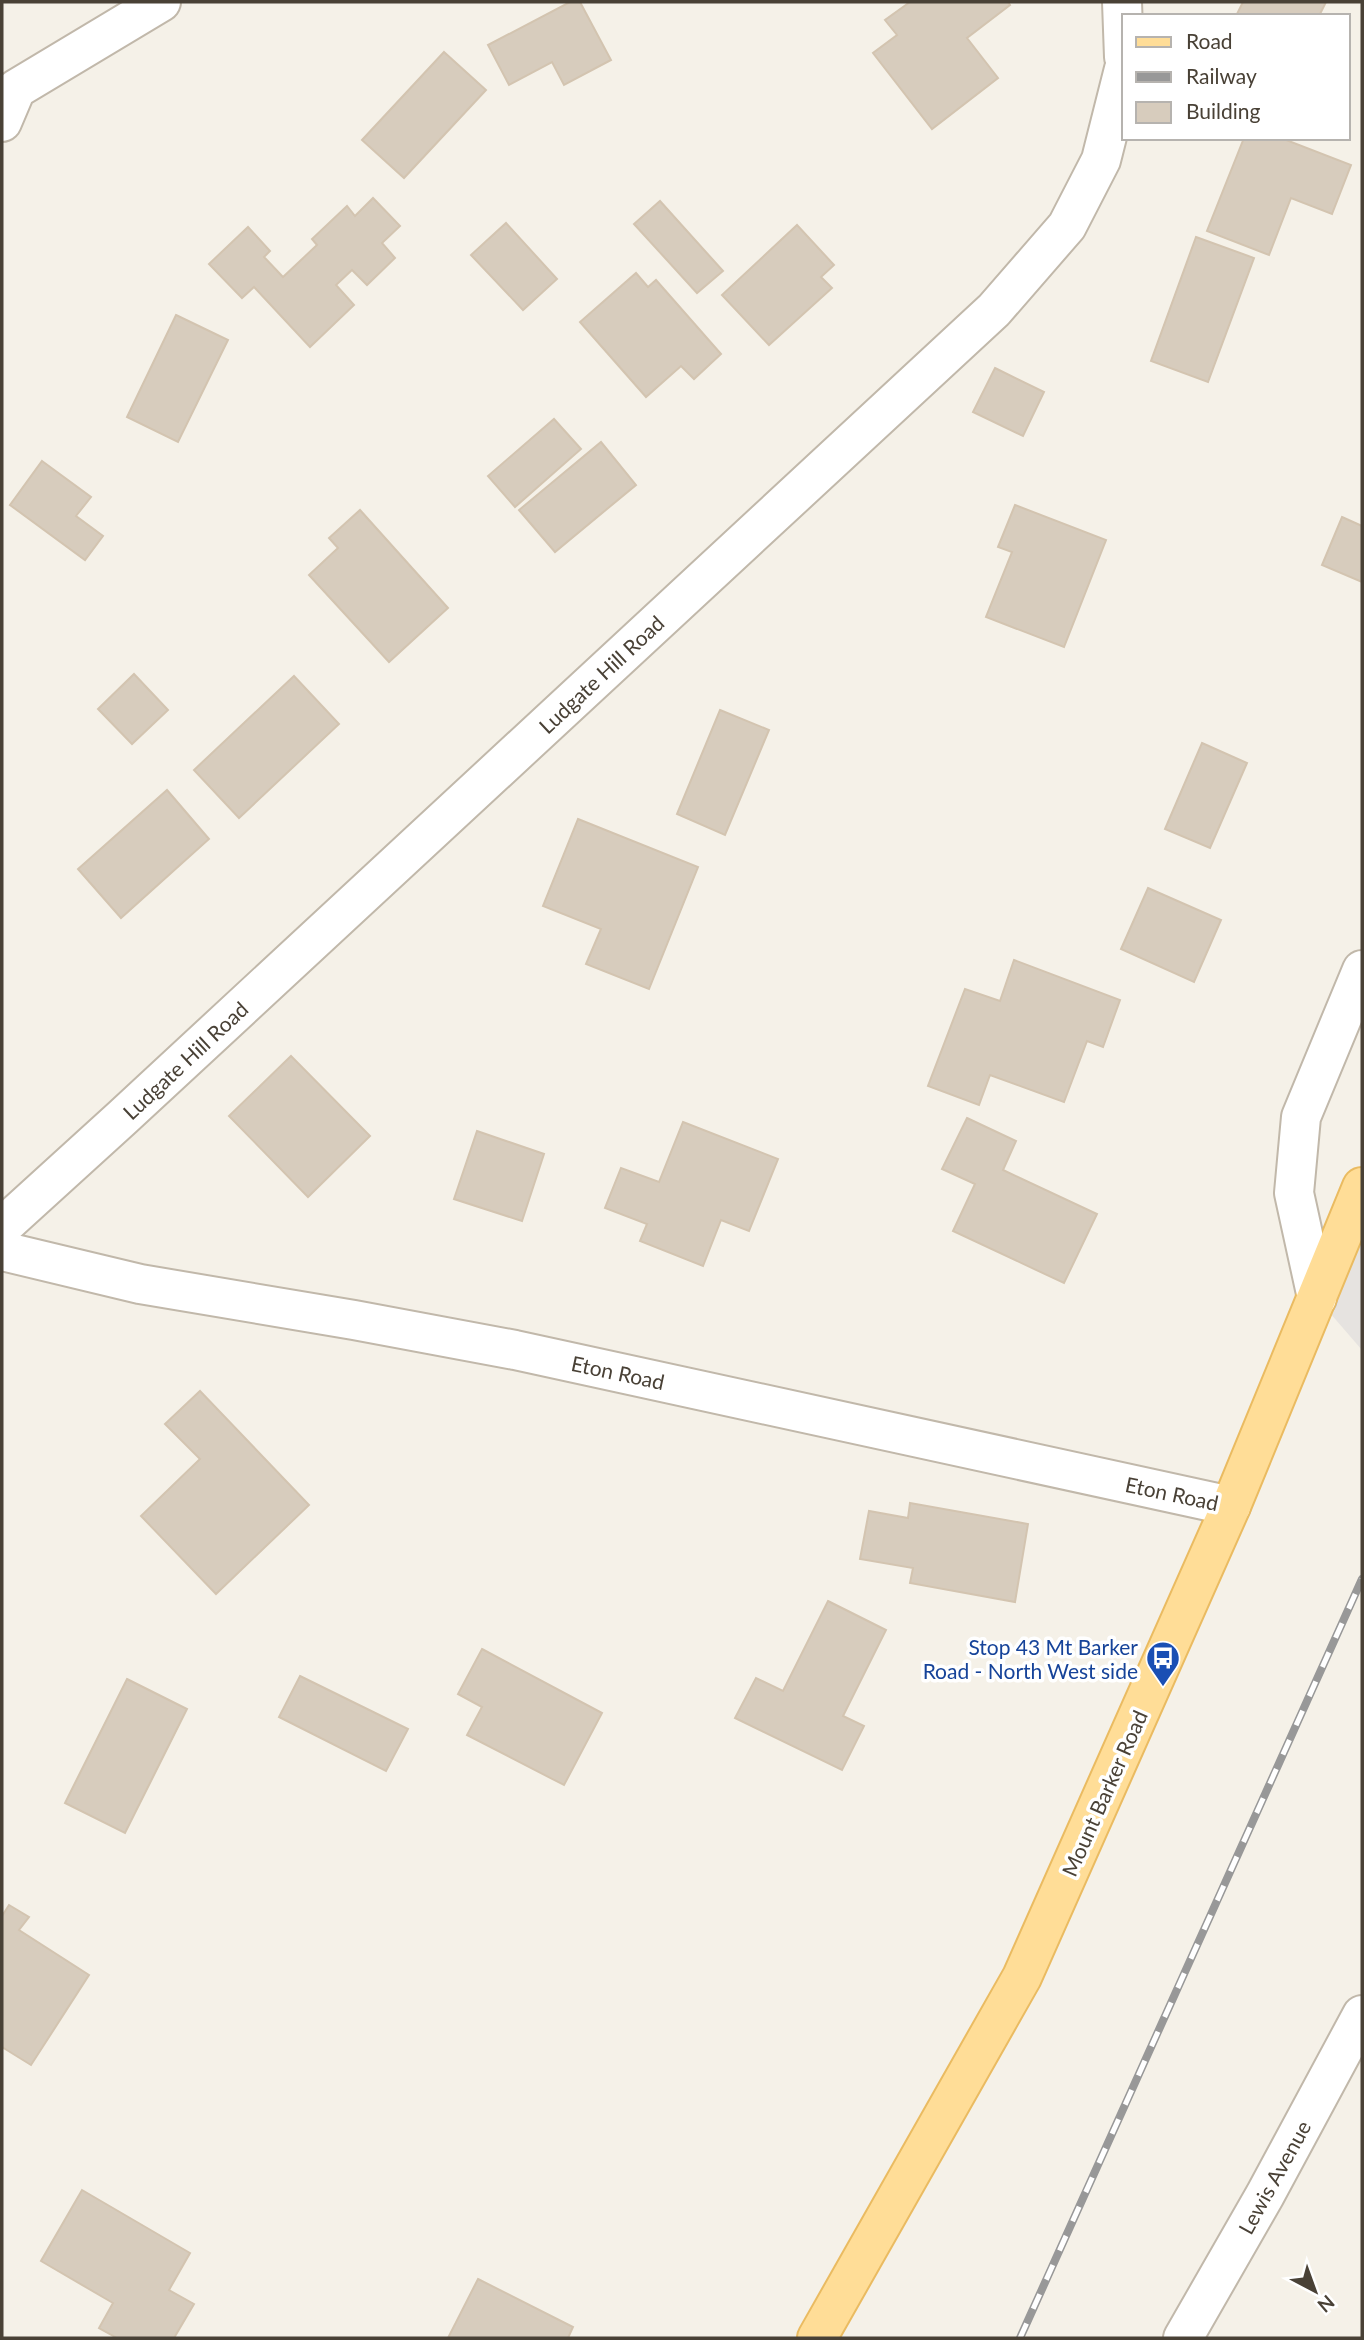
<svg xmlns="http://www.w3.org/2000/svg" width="1364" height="2340" font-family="Lato,sans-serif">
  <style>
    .parking { fill: #e6e3e0 }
    .building { fill: #d7ccbd; stroke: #d3c4b0; stroke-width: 2 }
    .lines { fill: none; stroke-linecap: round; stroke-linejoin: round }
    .minor-casing { stroke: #c1b8aa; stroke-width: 42 }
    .major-casing { stroke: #eabb61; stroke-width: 42 }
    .minor { stroke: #fff; stroke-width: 38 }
    .major { stroke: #ffdd97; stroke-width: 38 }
    .rail-casing { stroke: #989898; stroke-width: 8 }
    .rail { stroke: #fff; stroke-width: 5; stroke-dasharray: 16; stroke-linecap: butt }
    .labels { text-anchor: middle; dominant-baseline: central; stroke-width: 7; stroke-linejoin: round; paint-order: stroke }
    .street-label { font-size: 21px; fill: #494136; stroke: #fff }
    .transit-label { font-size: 21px; fill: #164399; stroke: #fff; text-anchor: end }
  </style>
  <rect width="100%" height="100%" fill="#f5f1e8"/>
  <!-- parking -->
  <polygon class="parking" points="1362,1187 1362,1350 1317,1298"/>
  <!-- building -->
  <g class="building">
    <polygon points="570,2 580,2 611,60 564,85 552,62 509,85 488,45"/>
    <polygon points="910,2 1008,2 1010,5 967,38 998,78 932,129 873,53 897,35 885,20"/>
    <polygon points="1243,2 1326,2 1319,16 1236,16"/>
    <polygon points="444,52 486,90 404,178 362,140"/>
    <polygon points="1244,138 1281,138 1351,165 1332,214 1291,198 1269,255 1207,231"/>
    <polygon points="373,198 400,226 382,243 395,258 367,285 352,270 336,285 354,305 310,347 254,287 242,298 209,264 248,227 270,251 264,257 283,277 317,245 312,239 347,206 355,216"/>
    <polygon points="660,201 723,271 697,293 634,224"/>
    <polygon points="506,223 557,279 523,310 471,255"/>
    <polygon points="797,225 834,265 821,277 832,288 769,345 722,295"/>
    <polygon points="1196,237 1254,258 1208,382 1151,361"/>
    <polygon points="636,273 648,287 656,280 721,354 694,379 681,366 646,397 580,322"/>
    <polygon points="176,315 228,340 178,442 127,417"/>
    <polygon points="995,368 1044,392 1023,436 973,412"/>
    <polygon points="554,419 581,449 515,507 488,476"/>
    <polygon points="601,442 636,485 555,552 519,510"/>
    <polygon points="42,461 91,497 76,516 103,536 85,560 10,505"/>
    <polygon points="1015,505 1106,540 1064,647 986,617 1012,552 998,547"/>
    <polygon points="360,510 448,608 389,662 309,575 338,548 329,538"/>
    <polygon points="1342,517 1362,526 1362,582 1322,565"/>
    <polygon points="134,674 168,710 132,744 98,709"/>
    <polygon points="294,676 339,724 239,818 194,770"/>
    <polygon points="720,710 769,730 725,835 677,814"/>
    <polygon points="1202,743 1247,763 1210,848 1165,829"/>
    <polygon points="167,790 209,839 121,918 78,869"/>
    <polygon points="578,819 698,867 649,989 586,964 601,929 543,906"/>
    <polygon points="1148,888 1221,920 1194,982 1121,949"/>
    <polygon points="1014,960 1120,1000 1103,1047 1087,1041 1064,1102 990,1075 979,1105 928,1086 965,989 1000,1001"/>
    <polygon points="291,1056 370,1136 308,1197 229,1116"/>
    <polygon points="967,1118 1016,1141 1003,1170 1097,1214 1064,1283 953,1231 975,1184 942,1169"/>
    <polygon points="683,1122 778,1159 749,1231 721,1220 703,1266 640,1241 647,1224 605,1208 621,1168 659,1182"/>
    <polygon points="477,1131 544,1154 522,1221 454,1199"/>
    <polygon points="200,1391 309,1505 216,1594 141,1516 200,1459 165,1424"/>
    <polygon points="910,1503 1028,1524 1015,1602 910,1583 913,1568 860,1559 869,1511 908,1518"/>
    <polygon points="828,1601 886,1630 843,1716 864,1726 842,1770 735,1718 756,1678 783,1691"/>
    <polygon points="482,1649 602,1713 564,1785 467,1735 482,1707 458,1694"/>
    <polygon points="300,1676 408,1729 386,1771 279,1717"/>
    <polygon points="127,1679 187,1709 125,1833 65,1803"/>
    <polygon points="9,1905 29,1917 19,1930 89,1975 31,2065 2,2047 2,1916"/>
    <polygon points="82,2190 190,2253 169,2290 194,2304 174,2338 117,2338 99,2328 113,2303 41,2261"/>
    <polygon points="478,2279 573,2327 568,2338 448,2338"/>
  </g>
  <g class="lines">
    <!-- minor casing -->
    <g class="minor-casing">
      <g id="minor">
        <polyline points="1122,2 1124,57"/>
        <polyline points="2,122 16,89 161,2"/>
        <polyline points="2,1227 123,1117 994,310 1067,226 1101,160 1124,69"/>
        <polyline points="2,1251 140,1284 354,1320 515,1350 1231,1506"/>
        <polyline points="1317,1298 1294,1193 1301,1117 1362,970"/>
        <polyline points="1183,2338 1265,2195 1362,2015"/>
      </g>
    </g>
    <!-- major casing -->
    <g class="major-casing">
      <polyline id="major" points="817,2338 1022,1977 1231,1506 1362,1187"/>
    </g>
    <!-- minor -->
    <use href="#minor" class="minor"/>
    <!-- major -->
    <use href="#major" class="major"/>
    <!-- rail casing -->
    <g class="rail-casing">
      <polyline id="rail" points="1020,2338 1362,1579"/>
    </g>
    <!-- rail -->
    <use href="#rail" class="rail"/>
  </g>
  <!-- icons -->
  <defs>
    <g id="bus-pin" transform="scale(1.75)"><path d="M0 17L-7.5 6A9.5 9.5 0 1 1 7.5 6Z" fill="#1a4fb4" stroke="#fff"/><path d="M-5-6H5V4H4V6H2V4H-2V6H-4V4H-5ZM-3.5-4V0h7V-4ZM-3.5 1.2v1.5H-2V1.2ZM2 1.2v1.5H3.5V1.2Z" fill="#fff"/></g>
  </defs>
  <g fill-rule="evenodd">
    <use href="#bus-pin" x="1163" y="1658"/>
  </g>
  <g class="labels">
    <!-- street labels -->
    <g class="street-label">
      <text transform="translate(601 674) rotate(-43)">Ludgate Hill Road</text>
      <text transform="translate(185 1060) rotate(-43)">Ludgate Hill Road</text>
      <text transform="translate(618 1372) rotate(12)">Eton Road</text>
      <text transform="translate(1172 1493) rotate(12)">Eton Road</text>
      <text transform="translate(1104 1793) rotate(-66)">Mount Barker Road</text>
      <text transform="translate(1274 2177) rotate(-61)">Lewis Avenue</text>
    </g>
    <!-- transit labels -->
    <g class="transit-label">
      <text x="1138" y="1646">Stop 43 Mt Barker<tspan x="1138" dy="24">Road - North West side</tspan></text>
    </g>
  </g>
  <!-- border -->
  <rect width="1364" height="2340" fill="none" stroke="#494136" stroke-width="7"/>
  <!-- legend -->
  <rect x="1122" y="14" width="228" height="126" fill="#ffffff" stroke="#b6b3af" stroke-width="2"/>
  <rect x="1136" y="37" width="35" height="10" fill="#ffdd97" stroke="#b6b3af" stroke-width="2"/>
  <text x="1186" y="49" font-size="21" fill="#494136">Road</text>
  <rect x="1136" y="72" width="35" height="10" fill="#989898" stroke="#b6b3af" stroke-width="2"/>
  <text x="1186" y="84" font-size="21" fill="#494136">Railway</text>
  <rect x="1136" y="102" width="35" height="21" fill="#d7ccbd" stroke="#b6b3af" stroke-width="2"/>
  <text x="1186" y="119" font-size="21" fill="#494136">Building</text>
  <!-- north arrow -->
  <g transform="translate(1315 2291) rotate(139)" stroke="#ffffff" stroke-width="5" paint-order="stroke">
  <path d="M0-5L12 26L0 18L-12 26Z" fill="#494136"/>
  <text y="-10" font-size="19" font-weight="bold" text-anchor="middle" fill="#494136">N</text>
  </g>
</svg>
